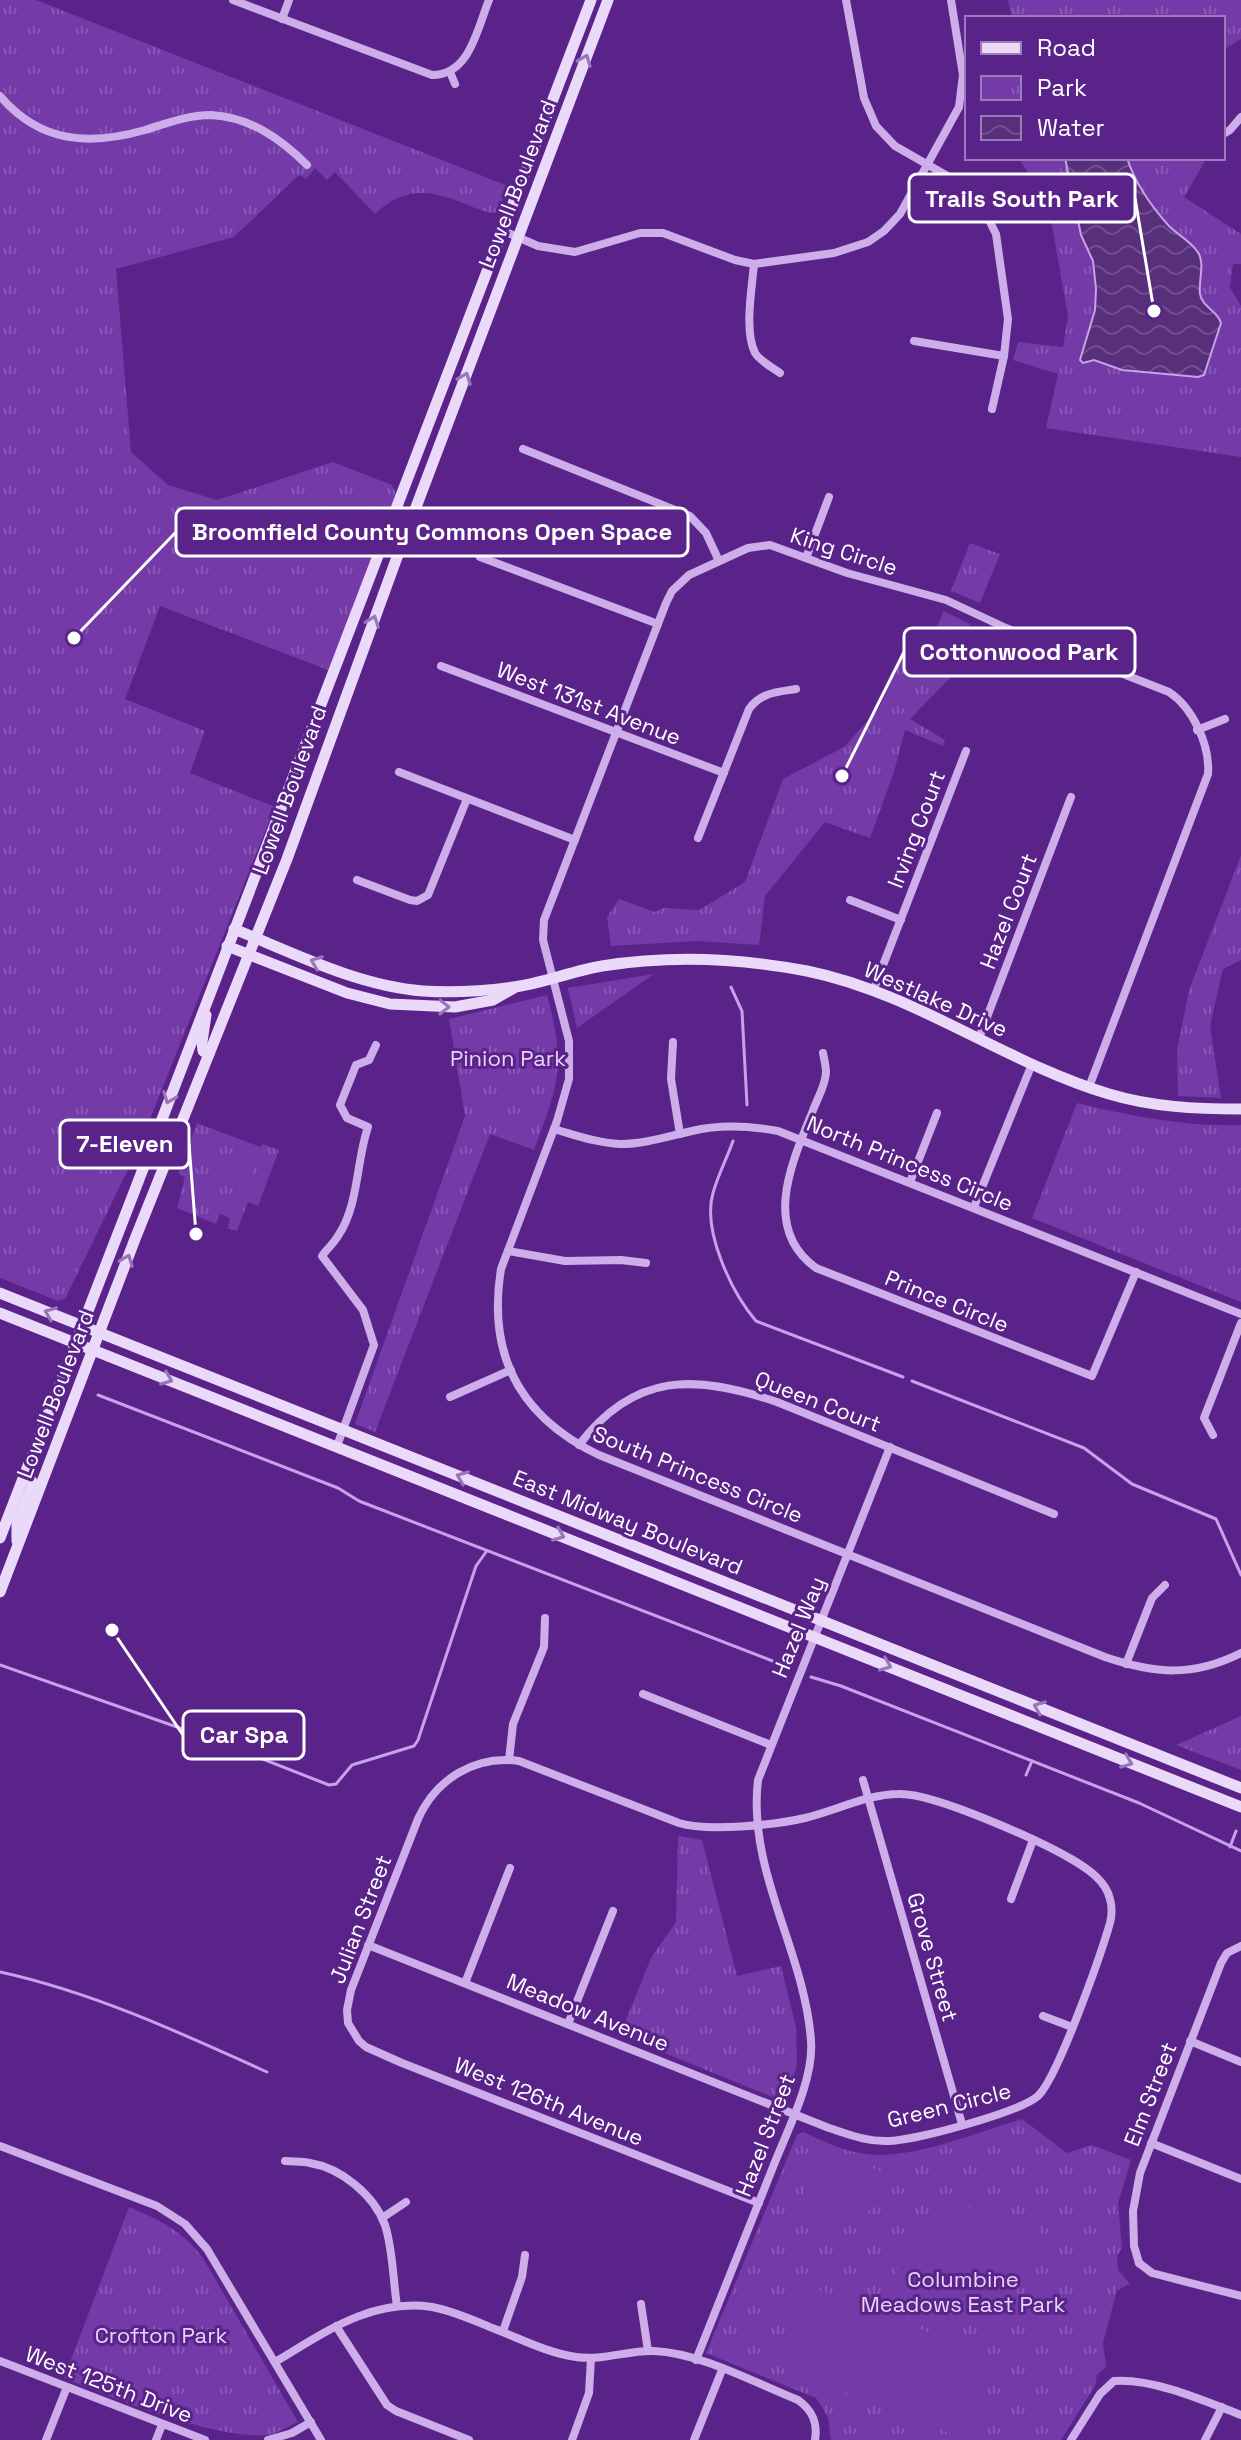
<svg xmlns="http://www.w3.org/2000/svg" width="1241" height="2440" font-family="'Space Grotesk',sans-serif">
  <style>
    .park { fill: url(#park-tufts) }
    .garden { fill: #733aa8 }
    .water { fill: url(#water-waves); stroke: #c7a2eb; stroke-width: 2 }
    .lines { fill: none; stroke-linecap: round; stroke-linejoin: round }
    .stream { stroke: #c7a2eb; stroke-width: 3 }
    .street { stroke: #cdaeea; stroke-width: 8 }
    .secondary { stroke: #ead9f8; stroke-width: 11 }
    .oneway { stroke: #9a75bb }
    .labels { text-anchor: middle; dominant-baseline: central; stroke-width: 6; stroke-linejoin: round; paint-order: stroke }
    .street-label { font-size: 22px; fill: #fff; stroke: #592389 }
    .park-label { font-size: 22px; fill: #e6d3f7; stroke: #592389 }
    .leader { fill: none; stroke: #fff; stroke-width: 3 }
    .callout-dot { fill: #fff; stroke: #592389; stroke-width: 3 }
    .callout { fill: #592389; stroke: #fff; stroke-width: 3 }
    .callout-label { font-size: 24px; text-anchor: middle; font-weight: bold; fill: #fff }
  </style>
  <defs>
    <pattern id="park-tufts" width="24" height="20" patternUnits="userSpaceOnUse" patternTransform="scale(2)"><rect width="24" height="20" fill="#733aa8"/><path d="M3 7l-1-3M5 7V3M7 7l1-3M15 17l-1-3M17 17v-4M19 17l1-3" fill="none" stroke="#8858b5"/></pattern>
    <pattern id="water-waves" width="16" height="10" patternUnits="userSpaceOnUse" patternTransform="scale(2)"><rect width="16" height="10" fill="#582f7b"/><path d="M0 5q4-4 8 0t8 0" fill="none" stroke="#714e8f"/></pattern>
  </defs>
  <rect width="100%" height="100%" fill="#592389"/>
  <!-- park -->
  <g class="park">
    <path d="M0,0h36l472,186 -9,24 -5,3c-11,-1 -21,-6 -31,-10 -35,-14 -60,-16 -88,11l-40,-42 -8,8 -12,-12 -9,11 -7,-4 -65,62 -118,32 15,183 37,33 49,15 116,-38 59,23 4,9 -68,176 -168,-64 -35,93 80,32 -15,42 85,34 -137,342 -73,150 -7,2 -58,-23z"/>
    <polygon points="1008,0 1241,0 1241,39 1223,50 1223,18 1012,18"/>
    <polygon points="1019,158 1207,158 1184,197 1241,234 1241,264 1233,264 1230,288 1241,306 1241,457 1046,428 1058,374 1013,360 1018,342 1063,347 1068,316 1049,208"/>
    <polygon points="970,543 1000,554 980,603 951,591"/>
    <polygon points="944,611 970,624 957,671 910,719 945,740 943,746 905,730 894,772 870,838 825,822 765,896 759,945 697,941 611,946 607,917 619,899 655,912 663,908 699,910 745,882 783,779 844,747 879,708 900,661 918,668"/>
    <polygon points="1241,855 1241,960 1223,969 1210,1026 1221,1098 1178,1096 1177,1050 1189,990"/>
    <polygon points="654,974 577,1028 568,988"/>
    <path d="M547,995c19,71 12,88 -13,155l-44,-16 -115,298 -20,-8 110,-308 -16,-97z"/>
    <path d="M1077,1103c54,13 108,24 164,22v177l-209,-84z"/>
    <polygon points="197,1123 261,1147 263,1144 279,1150 258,1206 248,1202 237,1231 228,1228 230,1218 220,1214 216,1224 177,1208 185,1177 178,1174"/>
    <polygon points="1241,1716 1241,1770 1176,1745"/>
    <polygon points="678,1836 702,1840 737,1976 781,1966 796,2027 797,2063 789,2095 780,2100 620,2035 651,1958 676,1922"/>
    <path d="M1022,2119l45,34 25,-8 39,15 -13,43 4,45 -5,8 1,14 12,14 -13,6 -14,53 3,24 -9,8 -2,11 -34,54h-230l-3,-23 -12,-19 -110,-45 91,-218 6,-3c21,9 41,20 64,22 44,6 110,-22 155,-35z"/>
    <path d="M129,2207c33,14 52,23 74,51l95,164c-9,4 -19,10 -28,13 -54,5 -155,-36 -206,-57z"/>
  </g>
  <!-- garden -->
  <g class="garden">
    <path d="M243,1143l10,4c6,12 -3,35 -13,42l-11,-4 -3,-11 10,-27z"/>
    <polygon points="827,2151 890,2175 876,2206 851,2220 823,2218 799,2207 821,2153"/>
    <path d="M978,2206l30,6 33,14 -37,101 -7,4 -107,-42c11,-31 22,-64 56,-77 10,-4 22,-4 32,-6z"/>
    <polygon points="803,2284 997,2359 965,2439 772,2364"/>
  </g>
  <!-- water -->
  <path class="water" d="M1065,158h62c8,25 24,48 42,68 9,9 21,15 28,25 9,11 1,30 3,43 2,13 18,17 21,29l-17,52 -6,2 -76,-7 -28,-10 -11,3 -3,-3 15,-50 1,-21 -3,-28 -12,-26z"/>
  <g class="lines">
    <!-- stream -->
    <g class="stream">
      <polyline points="731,987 742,1011 747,1105"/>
      <path d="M733,1141c-6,17 -15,34 -20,52 -11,38 19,100 43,128l147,56"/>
      <polyline points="912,1381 1084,1448 1132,1484 1216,1519 1241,1575"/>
      <polyline points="98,1395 338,1488 359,1501 788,1667"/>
      <polyline points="0,1665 214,1740 329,1785 336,1784 352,1765 414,1746 418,1740 476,1566 486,1552"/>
      <polyline points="811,1677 841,1686 1139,1803 1241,1851"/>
      <polyline points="1026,1775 1032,1761"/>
      <polyline points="1230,1847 1236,1831"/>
      <path d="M0,1972c92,20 181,61 267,100"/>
    </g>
    <!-- street -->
    <g class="street">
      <path d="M233,0l199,75c38,0 45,-46 57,-75"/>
      <polyline points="846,0 864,98 876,126 895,146 965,186 981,204 996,234 1008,319 1004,356 992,409"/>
      <polyline points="282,19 289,0"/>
      <polyline points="450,72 455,84"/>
      <path d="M0,96c40,47 89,50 145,34 22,-7 43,-15 66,-15 39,2 70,24 96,50"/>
      <polyline points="1223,134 1230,130 1241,117"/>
      <polyline points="504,231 538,246 575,252 640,233 663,233 735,260 754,264 834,253 868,242 884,231 900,214 959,107 963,75 951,0"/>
      <path d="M754,264c-2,24 -10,67 1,89 5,8 18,15 25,20"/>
      <polyline points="914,341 1004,356"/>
      <polyline points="523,449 690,516 706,533 719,561"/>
      <polyline points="480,557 658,624"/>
      <polyline points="806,558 829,497"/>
      <polyline points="441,666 724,773"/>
      <polyline points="1197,730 1225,719"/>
      <polyline points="399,772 575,840"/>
      <path d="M698,838l51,-129c12,-17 29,-17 47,-20"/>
      <polyline points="357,880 410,900 417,901 428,895 467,799"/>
      <polyline points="850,900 901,920"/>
      <polyline points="873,991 966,751"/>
      <polyline points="979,1038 1071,797"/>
      <polyline points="673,1042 671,1079 680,1134"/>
      <path d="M823,1053c1,6 3,13 3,19 0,13 -10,29 -14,41 -21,51 -50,116 4,155l276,108 44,-104"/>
      <path d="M1089,1087l119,-313c2,-29 -15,-66 -39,-82l-163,-64 -60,-28 -99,-27 -77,-28 -22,3 -59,27 -17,16 -6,12 -122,317 -1,20 26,101v38l-12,42 -56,148c-14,86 19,148 98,186l506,202c50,17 88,20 136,-4"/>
      <path d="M554,1129c21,6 43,14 66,15 25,0 49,-8 72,-13 29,-7 58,-5 86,0l463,183"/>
      <polyline points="910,1182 937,1113"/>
      <polyline points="974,1207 1032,1064"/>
      <polyline points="508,1251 565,1261 621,1260 646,1263"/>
      <polyline points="450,1397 511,1370"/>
      <polyline points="1213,1435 1204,1418 1241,1323"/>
      <path d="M579,1445c55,-73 117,-71 198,-43l277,112"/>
      <path d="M337,1446l37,-101 -11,-35 -41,-54c5,-7 12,-13 16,-20 21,-31 18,-74 30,-109l-21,-9 -7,-13 16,-40 13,-5 7,-15"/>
      <polyline points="1126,1664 1152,1598 1165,1585"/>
      <polyline points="643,1694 771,1745"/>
      <polyline points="509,1760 513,1724 544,1647 545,1618"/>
      <polyline points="863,1780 962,2124"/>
      <polyline points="1011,1899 1033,1840"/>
      <path d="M368,1945l461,183c19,6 38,14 59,13 26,0 132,-29 150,-45 20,-19 63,-142 72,-173 2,-8 2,-17 0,-24 -4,-18 -22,-30 -37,-39 -33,-19 -138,-67 -174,-66 -32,0 -64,17 -94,24 -30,7 -98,14 -126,5l-160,-62c-44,-6 -83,18 -101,58l-67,171 -4,20 1,13 11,18 7,6 36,16 357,140"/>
      <polyline points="465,1983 510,1868"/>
      <polyline points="1043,2016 1072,2027"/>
      <polyline points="568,2024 613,1911"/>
      <polyline points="1190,2041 1241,2062"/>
      <polyline points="1151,2143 1241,2179"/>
      <polyline points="0,2146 157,2206 185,2224 207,2249 321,2440"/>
      <path d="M285,2161c8,1 17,0 25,2 31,5 64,32 75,62 8,25 8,55 12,81"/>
      <polyline points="382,2218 406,2202"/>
      <polyline points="1139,2263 1134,2246 1133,2211 1140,2173 1221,1963 1227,1953 1241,1946"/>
      <polyline points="1139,2263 1152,2273 1241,2296"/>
      <polyline points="641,2304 648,2351"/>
      <polyline points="336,2326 387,2405 396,2411 469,2440"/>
      <polyline points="503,2331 522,2277 525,2255"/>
      <path d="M696,2360c27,-66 53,-132 79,-198 14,-35 39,-84 36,-121 -6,-89 -64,-170 -53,-261l132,-333"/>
      <polyline points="0,2361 205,2440"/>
      <path d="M275,2362c49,-29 96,-64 157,-55 22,4 43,14 63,22 26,10 53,24 81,28 27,4 52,-7 78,-6 47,2 101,32 144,49 14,10 20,22 17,40"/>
      <polyline points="46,2440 67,2387"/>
      <polyline points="156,2440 162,2425"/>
      <polyline points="268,2440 292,2433 311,2422"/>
      <polyline points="572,2440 589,2393 591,2358"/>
      <polyline points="694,2440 722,2370"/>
      <path d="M1071,2440l29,-46 14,-13c39,-3 91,20 127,34"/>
      <polyline points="1205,2440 1222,2407"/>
    </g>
    <!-- secondary -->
    <g class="secondary">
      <path d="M234,929c59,24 124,57 189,62 29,2 62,0 91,-4 30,-4 58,-16 88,-21 69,-11 137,-8 205,5 108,22 198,92 302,123 43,13 87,15 132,15"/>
      <polyline points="227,946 347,993 390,1004 455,1007 493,1000 514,988"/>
      <polyline points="206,1015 202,1042 203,1051 209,1054"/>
      <polyline points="0,1293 1241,1788"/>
      <polyline points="0,1313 1241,1807"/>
      <path d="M0,1538c199,-512 396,-1025 591,-1538"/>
      <polyline points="17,1541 17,1523 33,1483 25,1473"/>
      <polyline points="0,1592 135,1239 287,859 396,560 608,0"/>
    </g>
  </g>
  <!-- one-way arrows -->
  <defs><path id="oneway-chevron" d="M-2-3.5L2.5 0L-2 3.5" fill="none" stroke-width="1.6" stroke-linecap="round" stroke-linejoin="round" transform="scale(2)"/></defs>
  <g class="oneway">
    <use href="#oneway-chevron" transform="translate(585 60) rotate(-69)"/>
    <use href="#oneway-chevron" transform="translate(465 378) rotate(-69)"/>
    <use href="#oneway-chevron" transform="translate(373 621) rotate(-70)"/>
    <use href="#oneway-chevron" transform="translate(316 962) rotate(-159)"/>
    <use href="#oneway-chevron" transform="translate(444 1007) rotate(1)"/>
    <use href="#oneway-chevron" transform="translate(169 1098) rotate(111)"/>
    <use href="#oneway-chevron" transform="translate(127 1260) rotate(-69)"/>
    <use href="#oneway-chevron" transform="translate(50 1313) rotate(-158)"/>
    <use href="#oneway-chevron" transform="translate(167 1379) rotate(22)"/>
    <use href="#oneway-chevron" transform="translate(462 1477) rotate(-158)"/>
    <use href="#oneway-chevron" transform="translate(559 1535) rotate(22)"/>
    <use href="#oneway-chevron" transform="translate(886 1665) rotate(22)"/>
    <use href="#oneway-chevron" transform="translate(1039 1707) rotate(-158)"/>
    <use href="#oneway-chevron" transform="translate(1127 1762) rotate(22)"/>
  </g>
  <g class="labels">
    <!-- street labels -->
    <g class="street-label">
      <text transform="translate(517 184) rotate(-69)">Lowell Boulevard</text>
      <text transform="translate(844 551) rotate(18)">King Circle</text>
      <text transform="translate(589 703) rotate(21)">West 131st Avenue</text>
      <text transform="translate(289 790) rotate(-70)">Lowell Boulevard</text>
      <text transform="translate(916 829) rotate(-69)">Irving Court</text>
      <text transform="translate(1008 911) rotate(-69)">Hazel Court</text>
      <text transform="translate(936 999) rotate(24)">Westlake Drive</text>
      <text transform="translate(910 1163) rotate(22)">North Princess Circle</text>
      <text transform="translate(947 1301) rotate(22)">Prince Circle</text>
      <text transform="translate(55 1394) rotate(-69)">Lowell Boulevard</text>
      <text transform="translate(818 1401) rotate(21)">Queen Court</text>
      <text transform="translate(698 1474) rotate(22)">South Princess Circle</text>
      <text transform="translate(628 1522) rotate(22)">East Midway Boulevard</text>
      <text transform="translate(798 1627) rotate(-68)">Hazel Way</text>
      <text transform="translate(360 1919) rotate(-69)">Julian Street</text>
      <text transform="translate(933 1957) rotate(74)">Grove Street</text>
      <text transform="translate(588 2012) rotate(22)">Meadow Avenue</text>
      <text transform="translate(1150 2094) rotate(-69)">Elm Street</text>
      <text transform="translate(549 2101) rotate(22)">West 126th Avenue</text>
      <text transform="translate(949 2105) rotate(-14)">Green Circle</text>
      <text transform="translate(765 2135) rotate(-69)">Hazel Street</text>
      <text transform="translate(109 2384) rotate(21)">West 125th Drive</text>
    </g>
    <!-- park labels -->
    <g class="park-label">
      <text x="508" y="1058">Pinion Park</text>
      <text x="963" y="2279">Columbine<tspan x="963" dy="25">Meadows East Park</tspan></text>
      <text x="161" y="2335">Crofton Park</text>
    </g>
  </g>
  <!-- callouts -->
  <path class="leader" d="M1154 311L1135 198M74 638L176 532M842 776L904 652M196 1234L189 1144M112 1630L183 1735"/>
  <g class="callout-dot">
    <circle cx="1154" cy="311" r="8"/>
    <circle cx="74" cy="638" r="8"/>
    <circle cx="842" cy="776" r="8"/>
    <circle cx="196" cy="1234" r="8"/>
    <circle cx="112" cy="1630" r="8"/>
  </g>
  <g class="callout">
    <rect x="909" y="174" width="226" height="48" rx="8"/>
    <rect x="176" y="508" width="512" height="48" rx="8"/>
    <rect x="904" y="628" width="231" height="48" rx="8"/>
    <rect x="60" y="1120" width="129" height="48" rx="8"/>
    <rect x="183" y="1711" width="121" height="48" rx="8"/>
  </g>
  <g class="callout-label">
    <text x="1022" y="207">Trails South Park</text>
    <text x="432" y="540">Broomfield County Commons Open Space</text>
    <text x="1019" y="660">Cottonwood Park</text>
    <text x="125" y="1152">7-Eleven</text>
    <text x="244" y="1743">Car Spa</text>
  </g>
  <!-- legend -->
  <rect x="965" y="16" width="260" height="144" fill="#592389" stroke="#9b7bb8" stroke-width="2"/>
  <rect x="981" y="42" width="40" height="12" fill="#ead9f8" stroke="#9b7bb8" stroke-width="2"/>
  <text x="1037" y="56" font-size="24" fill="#ffffff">Road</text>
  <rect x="981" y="76" width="40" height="24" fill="url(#park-tufts)" stroke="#9b7bb8" stroke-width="2"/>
  <text x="1037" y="96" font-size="24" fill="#ffffff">Park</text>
  <rect x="981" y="116" width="40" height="24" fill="url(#water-waves)" stroke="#9b7bb8" stroke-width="2"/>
  <text x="1037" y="136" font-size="24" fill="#ffffff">Water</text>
</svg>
